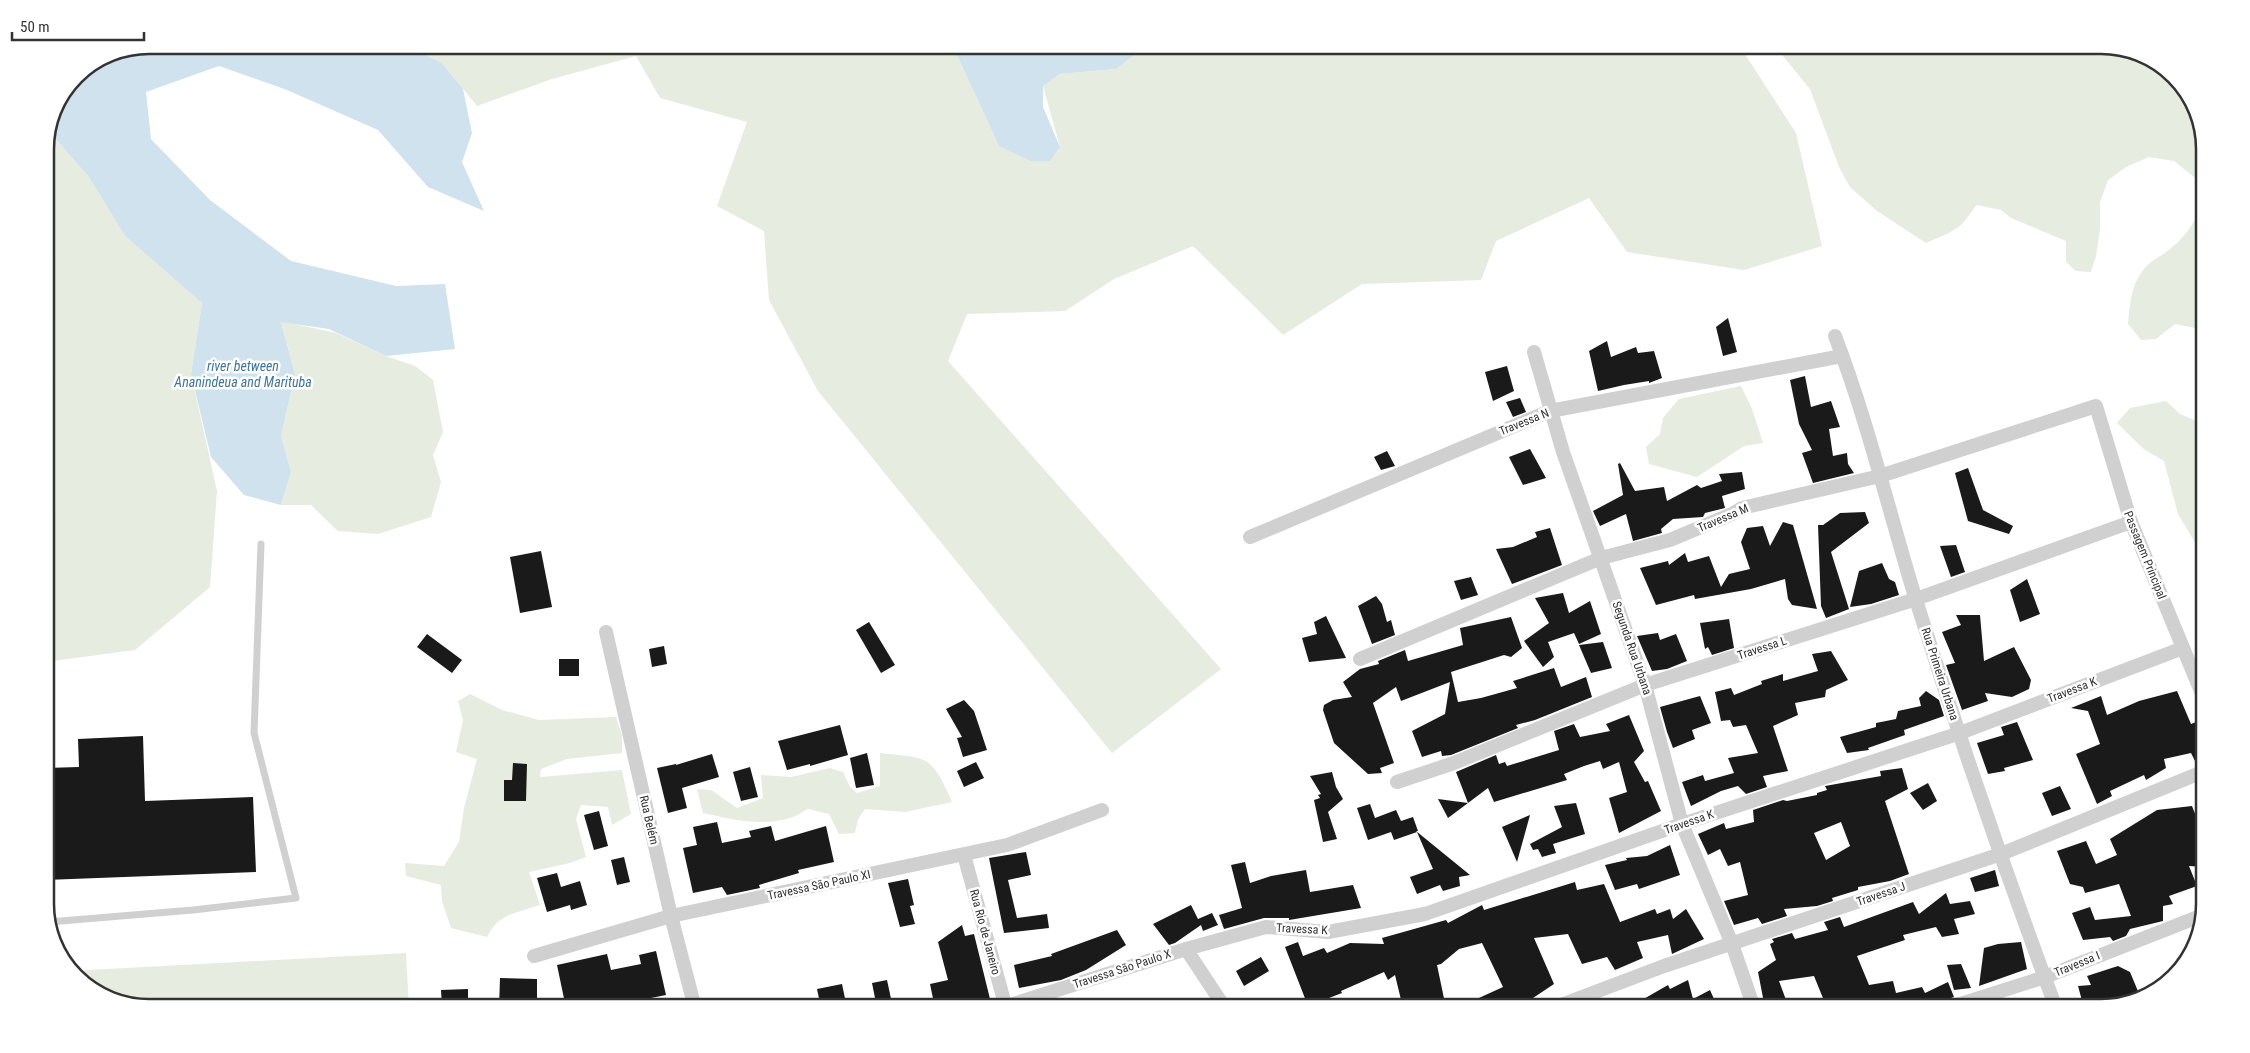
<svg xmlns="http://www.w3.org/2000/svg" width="2250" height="1053" font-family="'Roboto Condensed',sans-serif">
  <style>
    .green { fill: #e6ecdf }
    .water { fill: #cfe2ee }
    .building { fill: #1a1a1a; fill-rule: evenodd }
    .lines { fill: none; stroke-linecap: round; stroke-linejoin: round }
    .lane { stroke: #d0d0d0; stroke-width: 7 }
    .street { stroke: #d0d0d0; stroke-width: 14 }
    .labels { text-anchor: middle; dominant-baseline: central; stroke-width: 5; stroke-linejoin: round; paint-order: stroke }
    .street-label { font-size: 12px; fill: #333; stroke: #fff }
    .water-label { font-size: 14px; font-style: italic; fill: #3f7597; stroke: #fff }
    .rim { fill: none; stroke: #333; stroke-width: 2.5 }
  </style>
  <rect width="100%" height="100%" fill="#fff"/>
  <!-- green -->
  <g class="green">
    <polygon points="383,45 959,45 956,53 999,146 1060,147 1043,86 1060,74 1116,69 1148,45 1739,45 1796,133 1822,246 1744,270 1627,252 1589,198 1496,241 1481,280 1362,284 1283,335 1193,246 1114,279 1065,311 967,314 948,361 1221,669 1112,753 818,391 769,300 764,231 717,206 747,122 660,98 636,56 552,79 477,106 442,63 414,49"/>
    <path d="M1774,45h328l39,8 46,38 18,51v188l-30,-6 -19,15 -15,1 -13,-16c2,-19 3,-40 16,-55 5,-7 15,-12 21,-16 21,-16 35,-35 39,-60l-10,-16 -20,-16 -25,-4 -23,10 -18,13 -8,22v27l-4,27 -5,16 -15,-1 -10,-9v-21l-55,-23 -10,-8 -24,-5c-6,6 -9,13 -15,19 -10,9 -25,14 -36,19l-49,-32 -27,-24 -11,-20 -29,-78z"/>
    <polygon points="48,130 88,176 125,236 202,303 191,374 217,491 210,587 135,650 45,662 45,142"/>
    <polygon points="281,321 336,333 386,356 415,366 433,380 443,432 433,455 441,482 431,517 378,534 338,531 311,505 281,505 291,472 281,436 295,374"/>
    <polygon points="1741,386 1752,409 1763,443 1744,446 1697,477 1649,464 1646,447 1660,434 1663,418 1679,399"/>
    <polygon points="2166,401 2180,414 2197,421 2205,427 2205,559 2178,514 2164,461 2145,450 2117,423 2130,408"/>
    <path d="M470,694l32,16 37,10 77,-3 6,19v17l-55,6 -26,10 -1,8 82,-7 9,44 -19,11 -4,-18 -27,-2 -5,14 10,38 -16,6 -41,9 11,33c-22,8 -42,8 -53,32l-36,-9 -9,-27 -1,-16 -35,-9 -1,-13 39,3 15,-24 5,-34 13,-49 -21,-7 7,-32 -5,-19z"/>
    <path d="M880,753c12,2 37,2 47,9 11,7 20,28 25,40l-47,10 -40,-3 -7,10 -3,14 -16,1 -10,-20 -21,-5c-6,3 -12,7 -18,9 -28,9 -60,1 -87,-5l-6,-24 14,1 26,18 26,-10 -2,-23 30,2 39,-9 13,4 7,15 7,6 23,-7z"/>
    <polygon points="406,953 409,1008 148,1008 109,1000 70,971"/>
  </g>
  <!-- water -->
  <g class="water">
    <polygon points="148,45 383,45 414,49 442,63 463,89 472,133 462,162 484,211 428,187 378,130 287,90 219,66 146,92 151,139 210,200 291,261 396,286 445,284 455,349 386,356 329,329 281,322 295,374 281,436 291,472 281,505 244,495 211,457 191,374 202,303 125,236 88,176 48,130 53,109 75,75 109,53"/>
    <polygon points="959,45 1148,45 1116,69 1060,74 1043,86 1043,107 1060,147 1050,161 1031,161 999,146 956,53"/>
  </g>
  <!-- building -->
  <g class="building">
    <polygon points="1728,318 1737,352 1723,356 1716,327"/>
    <polygon points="1607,341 1611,357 1636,347 1638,353 1654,351 1662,378 1649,383 1649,381 1624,385 1598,391 1589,351"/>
    <polygon points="1507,366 1514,391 1493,401 1485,372"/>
    <polygon points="1805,376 1811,407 1831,401 1840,427 1829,429 1833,456 1847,453 1848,464 1854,473 1813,483 1802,453 1812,450 1799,424 1790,380"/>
    <polygon points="1520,398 1526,412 1513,417 1506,402"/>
    <polygon points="1530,449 1546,478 1523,485 1509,457"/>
    <polygon points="1387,451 1395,466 1381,470 1374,457"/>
    <polygon points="1620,463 1635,491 1664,487 1667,501 1697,485 1701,488 1722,481 1719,474 1742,472 1745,489 1722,496 1725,508 1705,513 1703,517 1673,519 1661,529 1662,533 1633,541 1626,514 1600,526 1593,511 1623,495 1618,464"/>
    <polygon points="1968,468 1983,510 2013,526 2009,534 1968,521 1955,473"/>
    <polygon points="1865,512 1869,523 1831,552 1849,609 1826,618 1821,606 1818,525 1823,525 1840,513"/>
    <polygon points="1783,522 1793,525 1817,609 1792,605 1788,599 1785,579 1751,589 1695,599 1694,595 1656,605 1640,568 1668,561 1669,565 1685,553 1688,562 1709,556 1721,587 1729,574 1750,569 1741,542 1747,528 1763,526 1770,546"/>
    <polygon points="1550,528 1562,565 1512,584 1496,549 1513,547 1537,537 1535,532"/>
    <polygon points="1956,545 1965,572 1951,577 1940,546"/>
    <polygon points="541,551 552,607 520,613 510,557"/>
    <polygon points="1882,563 1889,579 1895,582 1899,595 1871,604 1850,607 1859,571"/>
    <polygon points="1471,577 1478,595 1461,600 1454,581"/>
    <polygon points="2027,579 2040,614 2020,622 2010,590"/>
    <polygon points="1563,593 1569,613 1590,601 1601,634 1579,644 1574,633 1548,642 1554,657 1543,667 1524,641 1549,623 1535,598"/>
    <polygon points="1376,596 1382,604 1387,622 1391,620 1395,635 1372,644 1358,606"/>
    <polygon points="1956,615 1980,615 1984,661 2014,647 2031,680 2029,689 2012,697 1985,693 1988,701 1962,710 1946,665 1955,663 1942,632 1961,625"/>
    <polygon points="1326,616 1346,658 1309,662 1302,638 1317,634 1314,622"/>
    <polygon points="1511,617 1522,648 1511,657 1504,655 1451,672 1458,702 1481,698 1517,688 1513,681 1554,668 1561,687 1586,677 1592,697 1535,720 1516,725 1518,728 1451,755 1442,756 1441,751 1422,757 1412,731 1445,714 1450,682 1401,701 1396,687 1373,703 1394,763 1380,768 1382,773 1368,774 1334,743 1323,710 1324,705 1333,700 1352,697 1343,682 1360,669 1379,664 1378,661 1405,650 1408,661 1463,645 1460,628"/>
    <polygon points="1729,619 1734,648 1712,655 1708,647 1705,649 1700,623"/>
    <polygon points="869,622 895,665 881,673 856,630"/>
    <polygon points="1658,633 1660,640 1676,634 1687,661 1667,669 1652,671 1637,636"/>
    <polygon points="427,634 462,660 452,673 417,647"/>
    <polygon points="1603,642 1612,668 1591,673 1579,645"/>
    <polygon points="664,646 667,664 652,667 649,649"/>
    <polygon points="1831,651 1848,680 1826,690 1825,697 1795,703 1798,715 1773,726 1788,771 1763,776 1767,787 1746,794 1738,786 1721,791 1691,806 1682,782 1703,775 1705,781 1734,773 1728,758 1758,753 1746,725 1733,727 1730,720 1721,721 1715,692 1731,688 1734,695 1762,684 1761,681 1783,674 1783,681 1818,671 1812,654"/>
    <rect x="559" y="659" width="20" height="17"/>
    <polygon points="1926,691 1939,700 1944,716 1904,730 1905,735 1868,748 1869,750 1847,753 1840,737 1876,727 1876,723 1896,719 1898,711 1921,706 1919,698"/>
    <polygon points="2177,691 2191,724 2196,722 2205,743 2205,756 2195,761 2191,753 2164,759 2166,768 2146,780 2144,775 2110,791 2112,796 2097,804 2076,754 2100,744 2088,711 2071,708 2101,696 2107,715 2139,701"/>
    <polygon points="1700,696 1711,723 1692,730 1695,739 1673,748 1667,732 1660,707"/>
    <polygon points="964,700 974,711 987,750 963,757 957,738 962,737 946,709"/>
    <polygon points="1629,715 1644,751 1634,762 1645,782 1648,781 1661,811 1619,833 1609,798 1627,792 1619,762 1603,769 1600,761 1584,766 1564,774 1567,780 1494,802 1488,788 1468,803 1456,772 1496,755 1499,764 1505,762 1507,766 1559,750 1554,731 1574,724 1580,737 1610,731 1606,724"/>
    <polygon points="2017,722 2033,760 2004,768 2005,771 1988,774 1977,743 2004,735 2001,727"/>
    <polygon points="840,725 848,755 810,766 810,764 787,770 778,741"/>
    <polygon points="143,736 145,801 253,797 256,872 45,880 45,768 79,767 78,739"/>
    <polygon points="867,753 874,785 856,788 850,758"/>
    <polygon points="712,754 719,777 682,788 687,808 668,813 657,768 676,764 676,765"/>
    <polygon points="976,762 984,778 964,787 957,771"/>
    <polygon points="513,763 527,764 526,801 504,801 504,780 512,780"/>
    <polygon points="750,767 758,797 741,801 733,772"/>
    <path d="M1902,768l6,21 -23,12 24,73 -19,7 -32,6v3l-26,8 1,3 -16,5 -33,3 3,7 -25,8 -4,-6 -24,7 -10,-24 24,-6 -8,-33 -12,4 -8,-17 -12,6 -10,-21 26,-11 2,6 28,-7 -1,-12 30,-10 4,1 30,-6v-2l10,-3 -2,-4 56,-10 -1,-5zM1841,822l9,24 -24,14 -12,-27z"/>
    <polygon points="1332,772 1336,787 1343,799 1328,812 1337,839 1323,842 1314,800 1320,798 1318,795 1321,794 1310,776"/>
    <polygon points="1928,783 1937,801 1923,810 1910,793"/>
    <polygon points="2060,786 2071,809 2052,816 2042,793"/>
    <polygon points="1438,799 1468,803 1448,818"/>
    <polygon points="1576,803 1585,834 1553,844 1556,853 1542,857 1538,849 1533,850 1530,844 1562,827 1554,806"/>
    <polygon points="1370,804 1375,818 1396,810 1401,821 1413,817 1418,831 1416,831 1470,875 1459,877 1460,886 1443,891 1440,885 1417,894 1410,877 1433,869 1417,832 1394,840 1391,832 1368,840 1357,808"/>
    <polygon points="2192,806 2205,839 2205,867 2189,866 2197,886 2169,896 2173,904 2163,906 2163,921 2130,929 2126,936 2113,941 2110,937 2083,940 2072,913 2090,907 2095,920 2131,916 2119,884 2085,893 2083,887 2070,884 2057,851 2086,841 2096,864 2117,855 2110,839 2157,810"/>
    <polygon points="599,811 608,846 594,850 584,815"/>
    <polygon points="1530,815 1517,862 1502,827"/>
    <polygon points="717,822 722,843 751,837 749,831 771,826 775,841 826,826 834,862 798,870 799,873 759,885 760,888 727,895 722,887 693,893 683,848 697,845 693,827"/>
    <polygon points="1670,845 1680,875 1639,889 1637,884 1615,890 1605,865 1627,860 1626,858 1647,856"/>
    <polygon points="1026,852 1031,875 1008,880 1017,918 1047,914 1049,928 1004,933 989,858"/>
    <polygon points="624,857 630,882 617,885 611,860"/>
    <polygon points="1245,862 1250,883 1271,876 1306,870 1310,892 1353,885 1361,908 1289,920 1289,918 1264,918 1224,929 1219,915 1242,908 1231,865"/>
    <polygon points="1995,870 1999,886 1975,892 1970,878"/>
    <polygon points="557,873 561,887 580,881 587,905 571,910 570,905 547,912 537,878"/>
    <polygon points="908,879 914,905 910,906 915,924 900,927 888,883"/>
    <polygon points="1575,882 1577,890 1604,884 1620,922 1655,909 1657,914 1670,909 1673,919 1686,909 1704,939 1672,954 1668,935 1637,942 1643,958 1615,970 1607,957 1582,964 1568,934 1534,938 1554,984 1533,998 1534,1000 1506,1008 1457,1008 1503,987 1482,943 1459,949 1441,964 1437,965 1446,1008 1403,1008 1395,975 1388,980 1384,972 1341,991 1342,993 1308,1006 1285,947 1298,942 1303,956 1324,948 1327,953 1350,943 1384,944 1382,938 1446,920 1448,923 1482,905 1484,910"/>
    <polygon points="1946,893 1950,904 1970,901 1975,914 1954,919 1959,934 1942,937 1936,927 1903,935 1905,940 1857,956 1869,985 1893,981 1896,993 1922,987 1925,993 1948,982 1954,997 1921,1008 1827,1008 1814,976 1779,981 1789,1008 1765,1008 1758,972 1776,960 1770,944 1774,942 1772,939 1792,933 1795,939 1828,930 1824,922 1840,917 1844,927 1913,902 1919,914"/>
    <polygon points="1191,905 1200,923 1198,919 1212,913 1218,925 1203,931 1201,925 1175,943 1169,945 1153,924"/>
    <polygon points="962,925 965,936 974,934 991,1003 970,1008 964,1008 962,1002 935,1008 930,984 948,980 938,942"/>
    <polygon points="1117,930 1126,945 1086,970 1061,980 1019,988 1014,965 1052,956 1051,954"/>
    <polygon points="2021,942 2027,969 1979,986 1984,948 1998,944"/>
    <polygon points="656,951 666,995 626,1003 625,1000 589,1008 566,1008 557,965 607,954 611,970 641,964 639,955"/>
    <polygon points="1261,957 1269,971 1244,986 1236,971"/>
    <polygon points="1961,964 1971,988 1954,990 1947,965"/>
    <polygon points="2118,966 2130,972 2140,996 2102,1008 2084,1008 2078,986 2091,985 2087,976"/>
    <polygon points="500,978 537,979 537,1008 499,1008"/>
    <polygon points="887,980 893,1008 877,1008 872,983"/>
    <polygon points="1688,980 1693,999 1710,990 1718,1008 1628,1008 1668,985 1670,989"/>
    <polygon points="842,984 847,1008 821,1008 817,989"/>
    <polygon points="468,989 468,1004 442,1005 441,990"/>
  </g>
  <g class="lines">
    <!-- lane -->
    <polyline class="lane" points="49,922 193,910 296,898 254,733 261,544"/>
    <!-- street -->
    <g class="street">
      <path d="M1835,336c33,86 54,176 81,264 43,137 90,274 140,408"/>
      <polyline points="1534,352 1563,452 1645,685 1682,824 1732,944 1754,1008"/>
      <polyline points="1250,537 1550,411 1842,356"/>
      <polyline points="606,632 671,916 695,1008"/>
      <polyline points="1360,659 1601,558 1670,540 1732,514 1742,508 1880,476 2096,406 2131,522 2205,701"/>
      <polyline points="1397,782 1454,763 1645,685 1916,599 2131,522"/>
      <polyline points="964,855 1006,1008"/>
      <polyline points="1186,949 1225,1008"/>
      <polyline points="534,956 671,916 1007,845 1102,810"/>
      <polyline points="1001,1008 1186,949 1266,927 1328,932 1425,914 1682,824 1960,733 2183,648"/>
      <polyline points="1553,1008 1664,966 2001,854 2205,771"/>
      <polyline points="1948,1008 2045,977 2203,915"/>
    </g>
  </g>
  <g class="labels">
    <!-- street labels -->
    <g class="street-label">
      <text transform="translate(1524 422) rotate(-22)">Travessa N</text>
      <text transform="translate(1723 518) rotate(-23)">Travessa M</text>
      <text transform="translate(2145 555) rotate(68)">Passagem Principal</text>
      <text transform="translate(1632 648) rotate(71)">Segunda Rua Urbana</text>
      <text transform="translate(1762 648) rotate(-18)">Travessa L</text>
      <text transform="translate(1940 674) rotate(72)">Rua Primeira Urbana</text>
      <text transform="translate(2072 690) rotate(-21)">Travessa K</text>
      <text transform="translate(649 820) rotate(77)">Rua Belém</text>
      <text transform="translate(1689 822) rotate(-19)">Travessa K</text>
      <text transform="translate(819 885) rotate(-12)">Travessa São Paulo XI</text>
      <text transform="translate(1881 894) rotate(-19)">Travessa J</text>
      <text transform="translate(1302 929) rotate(3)">Travessa K</text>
      <text transform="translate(985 932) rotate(75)">Rua Rio de Janeiro</text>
      <text transform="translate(2077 964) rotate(-22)">Travessa I</text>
      <text transform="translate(1122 969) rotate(-18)">Travessa São Paulo X</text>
    </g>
    <!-- water labels -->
    <g class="water-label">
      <text x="243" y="366">river between<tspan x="243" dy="16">Ananindeua and Marituba</tspan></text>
    </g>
  </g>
  <!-- crop -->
  <path d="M0 0H2250V1053H0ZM149 54H2101A95 95 0 0 1 2196 149V904A95 95 0 0 1 2101 999H149A95 95 0 0 1 54 904V149A95 95 0 0 1 149 54Z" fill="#fff" fill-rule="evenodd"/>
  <path class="rim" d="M149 54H2101A95 95 0 0 1 2196 149V904A95 95 0 0 1 2101 999H149A95 95 0 0 1 54 904V149A95 95 0 0 1 149 54Z"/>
  <!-- scale -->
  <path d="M12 32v8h132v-8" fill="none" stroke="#333333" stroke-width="2.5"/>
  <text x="20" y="32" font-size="15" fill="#333333" stroke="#ffffff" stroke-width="4" paint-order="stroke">50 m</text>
</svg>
